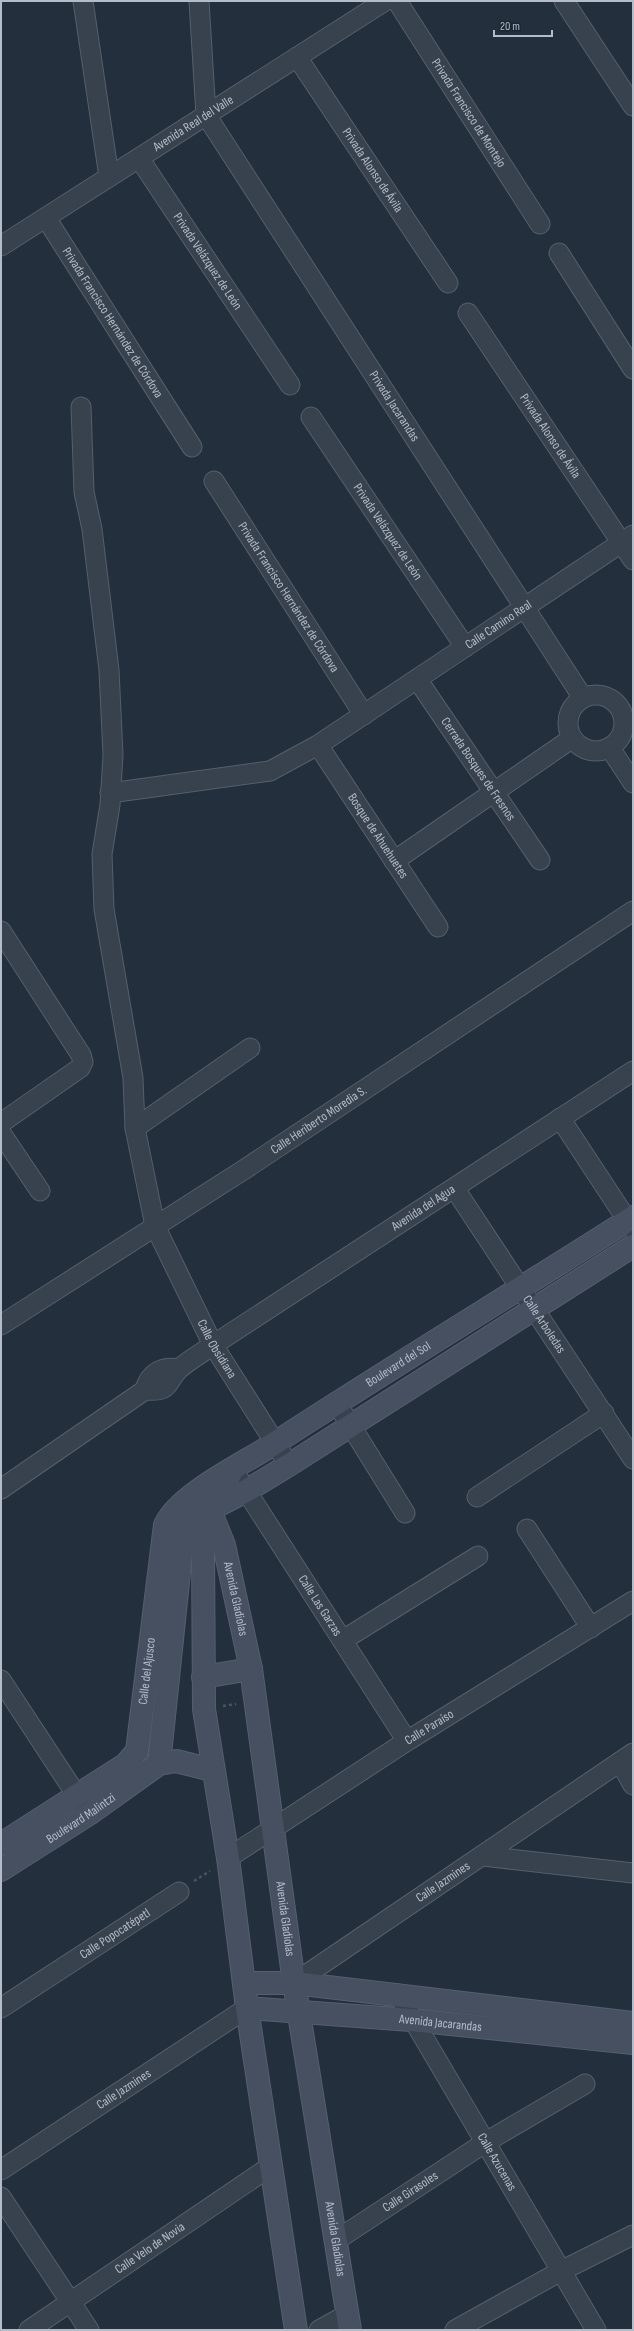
<svg xmlns="http://www.w3.org/2000/svg" width="634" height="2331" font-family="'Sofia Sans Condensed',sans-serif">
  <style>
    .lines { fill: none; stroke-linecap: round; stroke-linejoin: round }
    .street-casing { stroke: #565f6c; stroke-width: 21 }
    .secondary-casing { stroke: #565f6c; stroke-width: 24 }
    .path { stroke: #44595c; stroke-width: 2.5; stroke-dasharray: 3 3; stroke-linecap: butt }
    .street { stroke: #38414e; stroke-width: 19 }
    .secondary { stroke: #465061; stroke-width: 22 }
    .labels { text-anchor: middle; dominant-baseline: central; stroke-width: 4; stroke-linejoin: round; paint-order: stroke }
    .street-label { font-size: 13px; fill: #b4bcc9; stroke: #1d2633 }
  </style>
  <rect width="100%" height="100%" fill="#242f3e"/>
  <g class="lines">
    <!-- street casing -->
    <g class="street-casing">
      <g id="street">
        <polyline points="83,1 109,177"/>
        <path id="s1" d="M199,1l7,114 377,583"/>
        <path id="s2" d="M397,1l143,223"/>
        <polyline points="564,1 633,106"/>
        <path id="s3" d="M297,57l151,226"/>
        <path id="s4" d="M139,158l151,227"/>
        <path id="s5" d="M46,218l146,229"/>
        <path id="s6" d="M1,246l384,-245"/>
        <polyline points="559,253 633,369"/>
        <path id="s7" d="M468,313l165,247"/>
        <path id="s8" d="M81,407l3,85 8,37 17,141 4,85 -3,50 -8,49 2,55 29,169 2,50 20,98 58,119 76,120"/>
        <path id="s9" d="M311,417l154,230"/>
        <path id="s10" d="M214,481l150,234"/>
        <path id="s11" d="M417,679l123,181"/>
        <circle cx="596" cy="723" r="28"/>
        <path id="s12" d="M318,745l120,182"/>
        <polyline points="610,748 633,783"/>
        <path id="s13" d="M110,793l160,-22 48,-26 315,-210"/>
        <polyline points="394,861 571,739"/>
        <polyline points="1,931 81,1055 83,1062 80,1068 1,1123"/>
        <polyline points="560,1118 633,1229"/>
        <polyline points="135,1128 250,1048"/>
        <polyline points="1,1133 40,1191"/>
        <path id="s14" d="M455,1189l178,270"/>
        <path id="s15" d="M1,1325l244,-156 388,-258"/>
        <path d="M145,1390c4,-17 17,-24 34,-21"/>
        <polyline points="336,1402 405,1513"/>
        <path id="s16" d="M233,1470l174,271"/>
        <path id="s17" d="M1,1489l144,-99c27,2 20,-7 34,-21 10,-9 23,-16 34,-24l420,-274"/>
        <polyline points="477,1497 604,1413"/>
        <polyline points="527,1529 591,1628"/>
        <polyline points="343,1640 478,1556"/>
        <polyline points="1,1680 85,1808"/>
        <polyline points="620,1762 633,1785"/>
        <polyline points="483,1856 633,1873"/>
        <path id="s18" d="M228,1858l179,-117 226,-140"/>
        <path id="s19" d="M294,1983l339,-230"/>
        <path id="s20" d="M398,1994l198,336"/>
        <path id="s21" d="M1,2008l178,-116"/>
        <path id="s22" d="M1,2170l246,-162"/>
        <polyline points="1,2197 89,2330"/>
        <path id="s23" d="M335,2241l151,-99 99,-58"/>
        <path id="s24" d="M29,2330l242,-164"/>
        <polyline points="319,2330 348,2314"/>
        <polyline points="455,2330 561,2271 633,2235"/>
      </g>
    </g>
    <!-- secondary casing -->
    <g class="secondary-casing">
      <g id="secondary">
        <polyline points="232,1471 210,1510 203,1549 204,1709 228,1858 247,2008 296,2330"/>
        <path id="s25" d="M209,1508l15,37 27,124 43,314 56,347"/>
        <polyline points="203,1677 251,1669"/>
        <polyline points="159,1764 183,1534 190,1520 246,1491 289,1465 633,1246"/>
        <path id="s26" d="M1,1844l125,-80 11,-13 28,-226c15,-32 80,-62 110,-82 118,-77 239,-150 358,-226"/>
        <path id="s27" d="M1,1870l88,-56 70,-50 17,-3 36,9"/>
        <polyline points="244,1983 294,1983 633,2023"/>
        <path id="s28" d="M247,2008l164,12 222,23"/>
      </g>
    </g>
    <!-- path -->
    <g class="path">
      <polyline points="223,1706 236,1704"/>
      <polyline points="194,1881 210,1871"/>
    </g>
    <!-- street -->
    <use href="#street" class="street"/>
    <!-- secondary -->
    <use href="#secondary" class="secondary"/>
  </g>
  <g class="labels">
    <!-- street labels -->
    <g class="street-label">
      <text stroke="none"><textPath href="#s2" startOffset="133">Privada Francisco de Montejo</textPath></text>
      <text stroke="none"><textPath href="#s6" startOffset="228">Avenida Real del Valle</textPath></text>
      <text stroke="none"><textPath href="#s3" startOffset="136">Privada Alonso de Ávila</textPath></text>
      <text stroke="none"><textPath href="#s4" startOffset="124">Privada Velázquez de León</textPath></text>
      <text stroke="none"><textPath href="#s5" startOffset="124">Privada Francisco Hernández de Córdova</textPath></text>
      <text stroke="none"><textPath href="#s1" startOffset="461">Privada Jacarandas</textPath></text>
      <text stroke="none"><textPath href="#s7" startOffset="148">Privada Alonso de Ávila</textPath></text>
      <text stroke="none"><textPath href="#s9" startOffset="138">Privada Velázquez de León</textPath></text>
      <text stroke="none"><textPath href="#s10" startOffset="138">Privada Francisco Hernández de Córdova</textPath></text>
      <text stroke="none"><textPath href="#s13" startOffset="433">Calle Camino Real</textPath></text>
      <text stroke="none"><textPath href="#s11" startOffset="109">Cerrada Bosques de Fresnos</textPath></text>
      <text stroke="none"><textPath href="#s12" startOffset="109">Bosque de Ahuehuetes</textPath></text>
      <text stroke="none"><textPath href="#s15" startOffset="378">Calle Heriberto Moredia S.</textPath></text>
      <text stroke="none"><textPath href="#s17" startOffset="511">Avenida del Agua</textPath></text>
      <text stroke="none"><textPath href="#s14" startOffset="162">Calle Arboledas</textPath></text>
      <text stroke="none"><textPath href="#s8" startOffset="964">Calle Obsidiana</textPath></text>
      <text stroke="none"><textPath href="#s26" startOffset="678">Boulevard del Sol</textPath></text>
      <text stroke="none"><textPath href="#s25" startOffset="95">Avenida Gladiolas</textPath></text>
      <text stroke="none"><textPath href="#s16" startOffset="161">Calle Las Garzas</textPath></text>
      <text stroke="none"><textPath href="#s26" startOffset="246">Calle del Ajusco</textPath></text>
      <text stroke="none"><textPath href="#s18" startOffset="240">Calle Paraíso</textPath></text>
      <text stroke="none"><textPath href="#s27" startOffset="95">Boulevard Malintzi</textPath></text>
      <text stroke="none"><textPath href="#s19" startOffset="180">Calle Jazmines</textPath></text>
      <text stroke="none"><textPath href="#s25" startOffset="419">Avenida Gladiolas</textPath></text>
      <text stroke="none"><textPath href="#s21" startOffset="136">Calle Popocatépetl</textPath></text>
      <text stroke="none"><textPath href="#s28" startOffset="194">Avenida Jacarandas</textPath></text>
      <text stroke="none"><textPath href="#s22" startOffset="147">Calle Jazmines</textPath></text>
      <text stroke="none"><textPath href="#s20" startOffset="195">Calle Azucenas</textPath></text>
      <text stroke="none"><textPath href="#s23" startOffset="90">Calle Girasoles</textPath></text>
      <text stroke="none"><textPath href="#s25" startOffset="743">Avenida Gladiolas</textPath></text>
      <text stroke="none"><textPath href="#s24" startOffset="146">Calle Velo de Novia</textPath></text>
    </g>
  </g>
  <!-- border -->
  <rect width="634" height="2331" fill="none" stroke="#b4bcc9" stroke-width="4"/>
  <!-- scale -->
  <path d="M494 30v6h58v-6" fill="none" stroke="#b4bcc9" stroke-width="2"/>
  <text x="500" y="30" font-size="12" fill="#b4bcc9" stroke="#1d2633" stroke-width="3" paint-order="stroke">20 m</text>
</svg>
